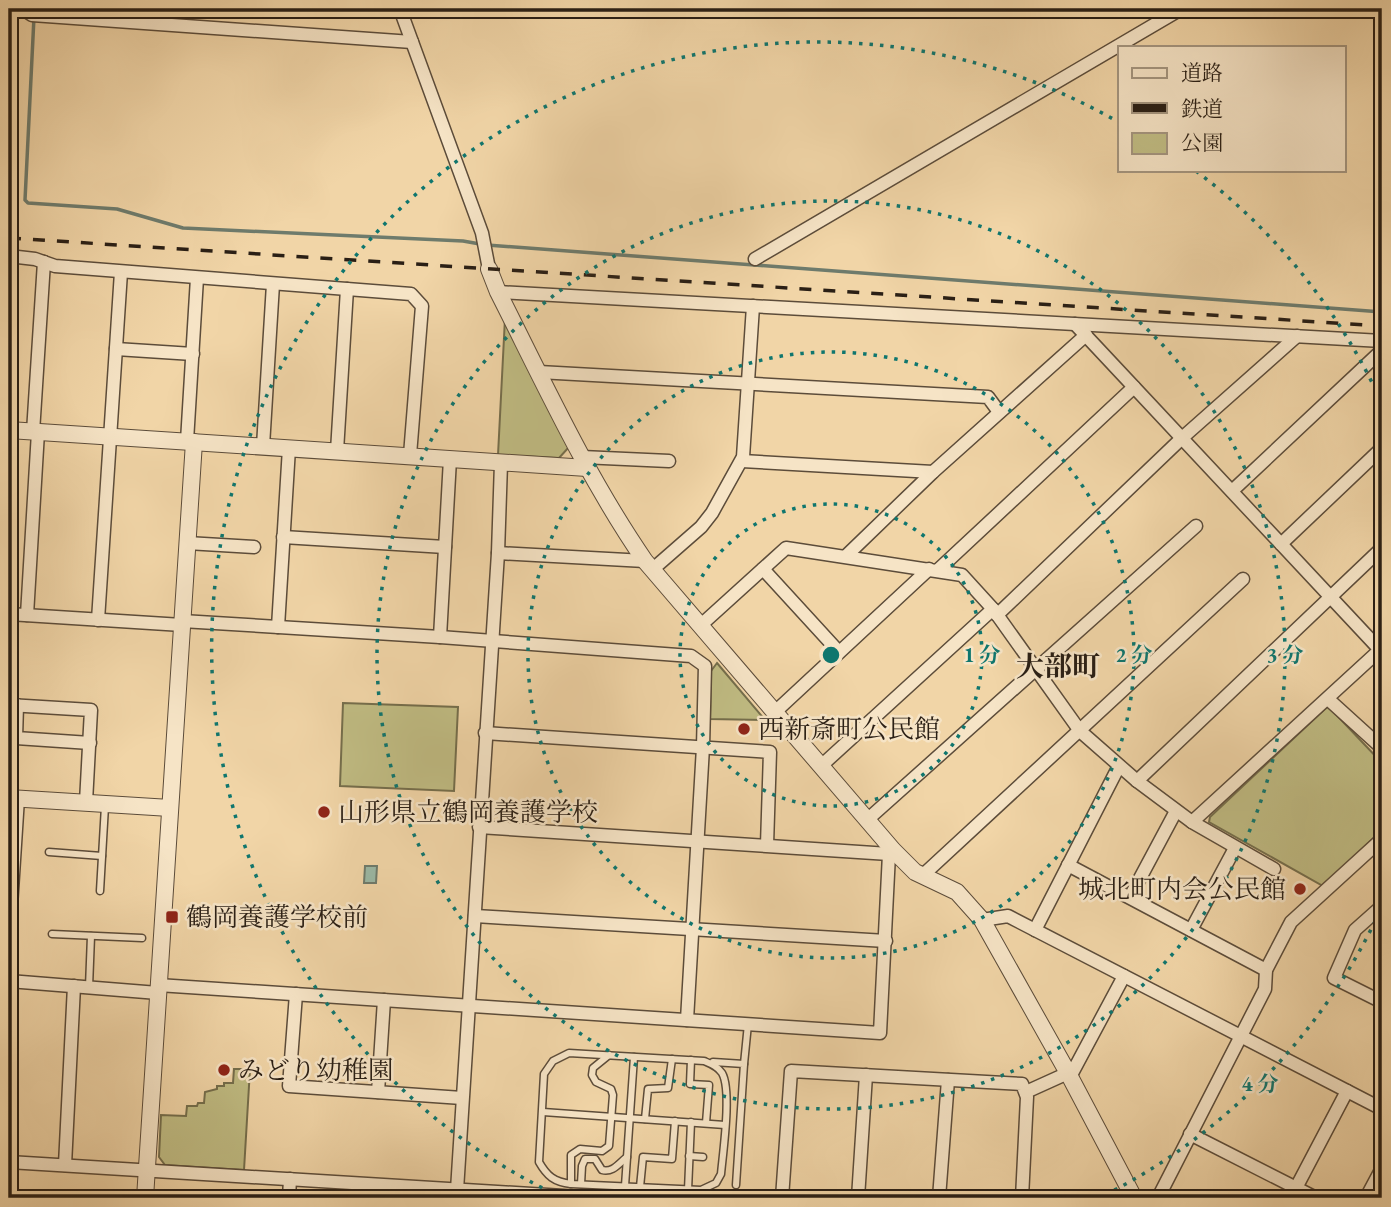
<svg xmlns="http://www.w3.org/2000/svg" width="1391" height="1207" font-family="'EB Garamond','Noto Serif JP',serif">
  <rect width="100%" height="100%" fill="#f1d5a7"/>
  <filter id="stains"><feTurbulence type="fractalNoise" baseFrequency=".00286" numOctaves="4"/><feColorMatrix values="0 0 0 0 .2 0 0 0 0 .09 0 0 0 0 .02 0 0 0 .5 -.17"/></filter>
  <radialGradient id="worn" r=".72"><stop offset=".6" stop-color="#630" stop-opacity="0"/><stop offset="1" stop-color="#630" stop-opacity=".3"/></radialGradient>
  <g fill="#c0bc83" stroke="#756e4c" stroke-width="2">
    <polygon points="505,318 569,447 559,458 498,455"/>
    <polygon points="717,663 765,720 710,719 711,671"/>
    <polygon points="343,703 458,707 454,791 340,786"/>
    <polygon points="1328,706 1382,763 1382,830 1323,886 1209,822 1210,817"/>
    <polygon points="234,1069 250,1069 244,1170 165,1165 159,1157 161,1115 186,1116 187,1106 197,1106 198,1103 204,1103 205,1092 217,1089 217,1086 224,1086 224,1083 233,1083"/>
  </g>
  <polygon fill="#9bb9a6" stroke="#6e7b6c" stroke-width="2" points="365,866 377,866 376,883 364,883"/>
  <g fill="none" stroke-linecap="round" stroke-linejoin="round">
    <g stroke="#6e7b6c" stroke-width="3.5">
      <polyline points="34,17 25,200 28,203 117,209 183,228 463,241 480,244"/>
      <polyline points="487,245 1382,312"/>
    </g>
    <defs>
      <g id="service">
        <polyline points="49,852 102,856"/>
        <polyline points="100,891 105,806"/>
        <polyline points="52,934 142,938"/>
        <polyline points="89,987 91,936"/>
        <path d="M569,1053L704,1061C711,1064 717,1066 722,1073C732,1090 723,1152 721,1174L716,1183L701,1190L571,1184C554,1182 547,1176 539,1162L544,1074L553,1061Z"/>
        <polyline points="691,1060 690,1084 709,1085 706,1123"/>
        <polyline points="713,1062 744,1064 736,1185"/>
        <polyline points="744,1064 748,1024"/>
        <polyline points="543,1112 725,1125"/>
        <polyline points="645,1119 648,1089 668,1088 672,1059"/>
        <polyline points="689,1156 703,1157"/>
        <polyline points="571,1184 571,1155 580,1149 602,1151 609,1146 613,1095 611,1089 596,1082 592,1075 593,1068 609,1055"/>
        <path d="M581,1184L582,1166L585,1159H595L602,1170C613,1173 619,1163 627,1157"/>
        <polyline points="625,1186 634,1057"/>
        <polyline points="640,1187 643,1157 672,1159 675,1121"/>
        <polyline points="688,1190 691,1122"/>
      </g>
      <g id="minor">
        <polyline points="23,9 32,15 412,42"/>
        <polyline points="400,9 482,233 489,269"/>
        <polyline points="9,256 35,259 55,266 411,294 422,306 410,455"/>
        <polyline points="755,259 1181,9"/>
        <polyline points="498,292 1382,341"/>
        <polyline points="1075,324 1382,652"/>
        <polyline points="116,349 193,354"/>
        <polyline points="539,372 988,397 999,412"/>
        <polyline points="33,432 44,262"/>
        <polyline points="187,441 197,278"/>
        <polyline points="263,446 273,284"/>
        <polyline points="337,451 347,289"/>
        <polyline points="582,457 669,461"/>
        <polyline points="742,461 933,472"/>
        <polyline points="1232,491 1379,353"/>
        <polyline points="283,537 445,547"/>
        <polyline points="187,543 254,547"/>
        <polyline points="1281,544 1382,448"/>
        <polyline points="498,553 645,561"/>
        <polyline points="846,556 933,472 1086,335"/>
        <polyline points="653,569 701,527 712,513 743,457 753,306"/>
        <polyline points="763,569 839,652"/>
        <polyline points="938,570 1134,387"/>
        <polyline points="9,614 182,625"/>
        <polyline points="27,615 38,432"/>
        <polyline points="997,615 1182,438 1297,336"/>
        <polyline points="98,620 121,272"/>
        <polyline points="182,621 440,637 691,656 705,666 703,747 687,1020"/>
        <polyline points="701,625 786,548 962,575 993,609 1080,731 1137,781 1192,822 1274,869"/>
        <polyline points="278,627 289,448"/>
        <polyline points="440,637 450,459"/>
        <polyline points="1328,699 1382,748"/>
        <polyline points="9,705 91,710 86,802"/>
        <polyline points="17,705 16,738 90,743"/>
        <polyline points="775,712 929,569"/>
        <polyline points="485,733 770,752 767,845"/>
        <polyline points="821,766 993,609"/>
        <polyline points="1137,781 1382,548"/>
        <polyline points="867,820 1196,526"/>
        <polyline points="1192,822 1382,648"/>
        <polyline points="479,827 889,854 893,850"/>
        <polyline points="1068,865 1266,970"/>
        <polyline points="922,876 1243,579"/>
        <polyline points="1130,897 1176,811"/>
        <polyline points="1382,906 1355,930 1334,978 1382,1002"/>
        <polyline points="475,916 886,941"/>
        <polyline points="982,920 1008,916 1382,1109"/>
        <polyline points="1035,930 1119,766"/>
        <polyline points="1191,930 1235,848"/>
        <polyline points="9,937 18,798"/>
        <polyline points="9,981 158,993"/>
        <polyline points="158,985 880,1033 889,854"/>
        <polyline points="296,994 289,1086 462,1098"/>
        <polyline points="1070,1077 1124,976"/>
        <polyline points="378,1092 384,1000"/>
        <polyline points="1026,1092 1068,1073"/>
        <polyline points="1190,1134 1316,1198"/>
        <polyline points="9,1162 596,1198"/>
        <polyline points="65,1165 74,986"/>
        <polyline points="1296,1188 1347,1091"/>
        <polyline points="457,1190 498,553 501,463"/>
        <polyline points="289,1198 290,1179"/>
        <polyline points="782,1198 791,1071 1022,1084 1027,1097 1022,1198"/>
        <polyline points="858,1198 866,1075"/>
        <polyline points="939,1198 948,1080"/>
        <polyline points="1158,1198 1265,989 1266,970 1291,922 1382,839"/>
        <polyline points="1366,1198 1382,1168"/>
      </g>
      <g id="tertiary">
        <path d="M489,269L498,292C544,383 587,477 645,561L893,850L915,872L957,892L982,920L1068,1073L1134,1198"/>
        <polyline points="9,430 587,468"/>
        <polyline points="9,798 170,808"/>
        <polyline points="145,1198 194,442"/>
      </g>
    </defs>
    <use href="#service" stroke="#5c4c3a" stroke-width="9"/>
    <use href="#minor" stroke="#5c4c3a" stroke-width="15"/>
    <use href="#tertiary" stroke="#5c4c3a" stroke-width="18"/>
    <use href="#service" stroke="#f6e4c6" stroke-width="6"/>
    <use href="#minor" stroke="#f6e4c6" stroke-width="12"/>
    <use href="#tertiary" stroke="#f6e4c6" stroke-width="16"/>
    <polyline stroke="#2a1f15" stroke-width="3.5" stroke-dasharray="12 12" stroke-linecap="butt" points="9,238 1382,326"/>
  </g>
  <g fill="none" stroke="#0f766e" stroke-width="3.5" stroke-dasharray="3.5 7">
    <circle cx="831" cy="655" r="151"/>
    <circle cx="831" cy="655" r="303"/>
    <circle cx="831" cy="655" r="454"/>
    <path d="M1380 911A606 606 0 0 1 1101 1197M561 1197A606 606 0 1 1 1115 120M1196 171A606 606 0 0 1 1380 399"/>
  </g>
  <g fill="#8f2418" stroke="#f6e4c6" stroke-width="2.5">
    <circle cx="744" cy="729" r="7"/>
    <circle cx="324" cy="812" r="7"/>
    <circle cx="1300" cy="889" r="7"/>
    <rect x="165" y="910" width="14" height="14" rx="3.5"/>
    <circle cx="224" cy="1070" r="7"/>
  </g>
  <g text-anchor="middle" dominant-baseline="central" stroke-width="5" stroke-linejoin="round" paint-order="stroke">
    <g font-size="26" fill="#2a1f15" stroke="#f6e4c6" text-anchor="start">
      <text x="758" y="729">西新斎町公民館</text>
      <text x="338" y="812">山形県立鶴岡養護学校</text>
      <text x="1286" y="889" text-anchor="end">城北町内会公民館</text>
      <text x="186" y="917">鶴岡養護学校前</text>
      <text x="238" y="1070">みどり幼稚園</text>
    </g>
    <g font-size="28" font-weight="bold" fill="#2a1f15" stroke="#f6e4c6">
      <text x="1058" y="666">大部町</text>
    </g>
  </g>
  <circle cx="831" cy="655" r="10" fill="#0f766e" stroke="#f6e4c6" stroke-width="3.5"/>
  <g font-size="21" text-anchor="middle" font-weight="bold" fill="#0f766e" stroke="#f6e4c6" stroke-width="5" stroke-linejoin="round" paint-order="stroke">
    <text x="982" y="662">1 分</text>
    <text x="1134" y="662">2 分</text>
    <text x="1285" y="662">3 分</text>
    <text x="1260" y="1091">4 分</text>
  </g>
  <rect width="1391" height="1207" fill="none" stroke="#f1d5a7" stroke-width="35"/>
  <rect x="10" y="10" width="1370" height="1186" fill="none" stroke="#2a1f15" stroke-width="3.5"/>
  <rect x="18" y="18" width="1356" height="1172" fill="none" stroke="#2a1f15" stroke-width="2"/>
  <rect x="1118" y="46" width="228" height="126" fill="#f6e4c6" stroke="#a4957f" stroke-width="2"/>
  <rect x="1132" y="68" width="35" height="10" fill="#f6e4c6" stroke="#a4957f" stroke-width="2"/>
  <text x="1181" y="80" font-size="21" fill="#2a1f15">道路</text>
  <rect x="1132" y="103" width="35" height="10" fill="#2a1f15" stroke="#a4957f" stroke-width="2"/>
  <text x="1181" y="116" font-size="21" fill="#2a1f15">鉄道</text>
  <rect x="1132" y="133" width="35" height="21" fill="#c0bc83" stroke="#a4957f" stroke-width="2"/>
  <text x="1181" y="150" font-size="21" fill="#2a1f15">公園</text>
  <rect width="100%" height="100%" filter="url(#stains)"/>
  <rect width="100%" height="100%" fill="url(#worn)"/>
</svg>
